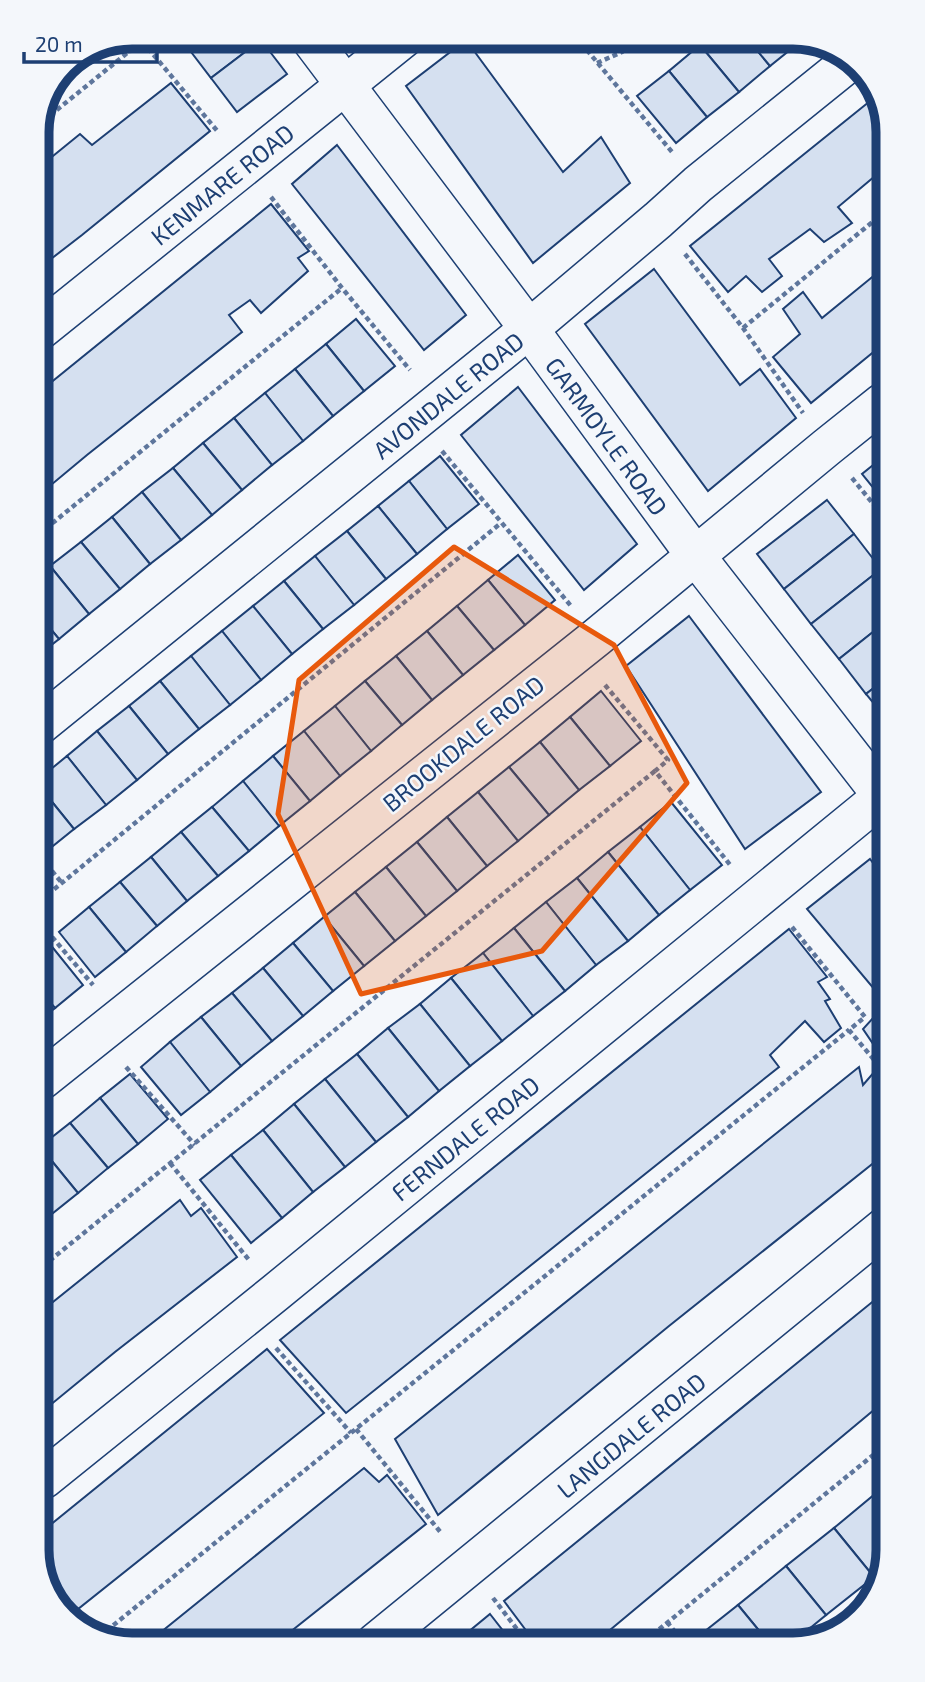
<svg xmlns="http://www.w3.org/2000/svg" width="925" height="1682" font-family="'Exo 2',sans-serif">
  <rect width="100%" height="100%" fill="#f4f7fb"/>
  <g fill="#d5e0f0" stroke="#1d3f73" stroke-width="2">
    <polygon points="179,37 194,37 185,44"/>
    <polygon points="194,37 259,37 261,40 211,78 185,44"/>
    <polygon points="596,37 624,37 608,50"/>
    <polygon points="710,37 746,37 770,66 739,92 700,45"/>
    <polygon points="746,37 798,37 801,41 770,66"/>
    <polygon points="261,40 287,74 237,112 211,78"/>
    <polygon points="466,40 563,172 601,137 630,183 533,263 406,86"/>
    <polygon points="700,45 739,92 707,117 669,71"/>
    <polygon points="669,71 707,117 676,143 637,96"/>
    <polygon points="171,83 210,131 82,235 38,269 37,169 80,134 92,145"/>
    <polygon points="880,93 881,95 881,171 838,207 852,223 824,242 810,229 769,259 782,276 762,292 746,276 728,292 690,246"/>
    <polygon points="337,145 466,315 424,350 292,184"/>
    <polygon points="271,204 309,251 298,258 308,271 261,313 250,300 229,315 242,332 87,455 39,495 38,393"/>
    <polygon points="654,269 740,385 760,369 796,418 708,491 585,324"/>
    <polygon points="882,269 882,345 811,403 773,357 800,334 783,309 803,292 822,318"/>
    <polygon points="356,319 395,366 364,391 326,344"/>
    <polygon points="326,344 364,391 333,416 295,369"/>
    <polygon points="295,369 333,416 303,441 265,393"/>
    <polygon points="518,387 637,544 584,590 461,435"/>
    <polygon points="265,393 303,441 272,465 234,418"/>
    <polygon points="234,418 272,465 242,490 203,443"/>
    <polygon points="203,443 242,490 212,515 173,468"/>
    <polygon points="440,456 479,504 447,529 409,481"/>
    <polygon points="883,457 883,500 862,474"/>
    <polygon points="173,468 212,515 181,540 142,492"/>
    <polygon points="409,481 447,529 417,554 378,506"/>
    <polygon points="142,492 181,540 150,564 112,517"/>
    <polygon points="827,500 854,534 784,589 757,554"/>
    <polygon points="378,506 417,554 386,579 347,531"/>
    <polygon points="112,517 150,564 120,589 81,542"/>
    <polygon points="347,531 386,579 354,605 315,556"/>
    <polygon points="854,534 881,569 811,624 784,589"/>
    <polygon points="81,542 120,589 89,614 50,566"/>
    <polygon points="518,555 555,600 525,625 488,580"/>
    <polygon points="315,556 354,605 323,629 284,581"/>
    <polygon points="50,566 89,614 59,639 39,615 39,575"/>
    <polygon points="881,569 883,571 883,624 839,659 811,624"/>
    <polygon points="488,580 525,625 494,650 457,606"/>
    <polygon points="284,581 323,629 292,654 253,606"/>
    <polygon points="253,606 292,654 261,680 222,631"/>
    <polygon points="457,606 494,650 463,675 427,631"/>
    <polygon points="39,615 59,639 40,654"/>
    <polygon points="689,616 821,792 745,849 626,666"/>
    <polygon points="883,624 884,680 866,694 839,659"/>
    <polygon points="222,631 261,680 230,705 191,656"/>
    <polygon points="427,631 463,675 432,700 396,656"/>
    <polygon points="191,656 230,705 199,729 160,681"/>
    <polygon points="396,656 432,700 402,725 365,681"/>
    <polygon points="884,680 884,716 866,694"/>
    <polygon points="160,681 199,729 168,754 129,706"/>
    <polygon points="365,681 402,725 371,751 335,706"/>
    <polygon points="601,691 641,741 610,766 570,717"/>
    <polygon points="129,706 168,754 137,780 97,731"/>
    <polygon points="335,706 371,751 340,776 304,731"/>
    <polygon points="570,717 610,766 579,790 540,742"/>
    <polygon points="97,731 137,780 106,805 67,756"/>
    <polygon points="304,731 340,776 310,801 273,756"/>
    <polygon points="540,742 579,790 549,815 509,767"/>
    <polygon points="67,756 106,805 74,829 40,787 40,778"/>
    <polygon points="273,756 310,801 279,826 243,781"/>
    <polygon points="509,767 549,815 518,841 478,792"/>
    <polygon points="243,781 279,826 249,851 212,807"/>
    <polygon points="40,787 74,829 43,854 41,851"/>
    <polygon points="478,792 518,841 487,866 447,817"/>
    <polygon points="671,802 722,865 690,890 640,827"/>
    <polygon points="212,807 249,851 218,876 181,832"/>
    <polygon points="447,817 487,866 457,891 417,842"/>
    <polygon points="640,827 690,890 659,915 608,852"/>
    <polygon points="181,832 218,876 187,901 151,857"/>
    <polygon points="417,842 457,891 426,916 386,867"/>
    <polygon points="608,852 659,915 628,941 577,878"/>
    <polygon points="151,857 187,901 157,926 120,882"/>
    <polygon points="870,859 885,879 885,1002 807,909"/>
    <polygon points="386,867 426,916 395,941 355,892"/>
    <polygon points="577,878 628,941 596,965 546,902"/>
    <polygon points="120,882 157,926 126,952 89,907"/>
    <polygon points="355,892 395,941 364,966 324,917"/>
    <polygon points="546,902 596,965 565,991 514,928"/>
    <polygon points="89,907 126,952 95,977 59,932"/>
    <polygon points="324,917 364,966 333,991 293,943"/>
    <polygon points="514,928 565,991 533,1016 483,953"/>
    <polygon points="789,929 827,977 818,982 830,999 825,1001 841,1028 824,1042 805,1021 770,1055 779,1067 346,1413 280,1340"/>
    <polygon points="45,938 83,985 55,1008 41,992 41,942"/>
    <polygon points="293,943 333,991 303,1016 263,968"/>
    <polygon points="483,953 533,1016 502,1041 451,978"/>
    <polygon points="263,968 303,1016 272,1041 232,993"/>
    <polygon points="451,978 502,1041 470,1066 420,1004"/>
    <polygon points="41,992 55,1008 41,1019"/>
    <polygon points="232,993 272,1041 241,1066 201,1017"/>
    <polygon points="420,1004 470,1066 439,1091 388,1028"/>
    <polygon points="885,1005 886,1050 880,1054 863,1029"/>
    <polygon points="201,1017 241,1066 210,1092 170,1042"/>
    <polygon points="388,1028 439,1091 408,1117 357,1054"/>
    <polygon points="170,1042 210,1092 181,1115 141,1067"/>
    <polygon points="357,1054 408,1117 376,1142 325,1079"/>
    <polygon points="859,1067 863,1085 875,1071 886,1086 886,1153 669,1326 438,1515 395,1439"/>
    <polygon points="130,1074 168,1119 138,1144 100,1098"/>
    <polygon points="325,1079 376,1142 345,1167 294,1104"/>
    <polygon points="100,1098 138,1144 108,1168 70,1123"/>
    <polygon points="294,1104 345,1167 313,1192 263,1130"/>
    <polygon points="70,1123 108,1168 78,1193 42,1149 42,1145"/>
    <polygon points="263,1130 313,1192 282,1218 231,1155"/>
    <polygon points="42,1149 78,1193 48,1217 42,1210"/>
    <polygon points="231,1155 282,1218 251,1243 200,1180"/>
    <polygon points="180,1200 191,1216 201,1208 237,1257 115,1352 43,1411 43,1310"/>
    <polygon points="887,1290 887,1399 598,1640 534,1641 504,1601"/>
    <polygon points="267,1349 324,1413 68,1617 44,1587 44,1530"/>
    <polygon points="364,1468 379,1482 387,1475 426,1524 275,1644 145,1645"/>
    <polygon points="881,1489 888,1497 888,1556 884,1568 874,1577 834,1528"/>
    <polygon points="834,1528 874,1577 826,1615 786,1566"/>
    <polygon points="786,1566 826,1615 798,1638 766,1639 738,1605"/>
    <polygon points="738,1605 766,1639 695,1639"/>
    <polygon points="490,1614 511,1641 456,1642"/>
  </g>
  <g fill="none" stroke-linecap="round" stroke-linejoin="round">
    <defs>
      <g id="minor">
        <polyline points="309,37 529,329 695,555 884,798"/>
        <polyline points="38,332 405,37"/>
        <polyline points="40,725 529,329 658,220 698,184 853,59"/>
        <polyline points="42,1080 597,637 827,447 882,403"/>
        <polyline points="44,1479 275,1293 884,795"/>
        <polyline points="375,1643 886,1226"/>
      </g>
    </defs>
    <use href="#minor" stroke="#1d3f73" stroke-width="41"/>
    <g stroke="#5e769c" stroke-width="4.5" stroke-dasharray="5 3.5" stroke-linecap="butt">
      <polyline points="576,37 672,152"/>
      <polyline points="597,63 622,52 640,37"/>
      <polyline points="37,126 142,41 219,133"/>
      <polyline points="271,197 342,288 410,370"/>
      <polyline points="685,254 743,328 803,413"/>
      <polyline points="743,328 881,215"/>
      <polyline points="442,451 571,606"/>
      <polyline points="852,478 883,516"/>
      <polyline points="39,534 342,288"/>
      <polyline points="605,685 668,760 655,771 731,866"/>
      <polyline points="41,858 62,883"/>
      <polyline points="41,900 501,523"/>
      <polyline points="41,924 93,985"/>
      <polyline points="792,927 865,1017 849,1030 886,1074"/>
      <polyline points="126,1067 195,1145"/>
      <polyline points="170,1163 249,1260"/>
      <polyline points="43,1266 655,771"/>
      <polyline points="276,1348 351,1433"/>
      <polyline points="356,1429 442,1534"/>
      <polyline points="493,1598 526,1641"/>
      <polyline points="667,1622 681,1639"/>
      <polyline points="100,1636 849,1030"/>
      <polyline points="646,1640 888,1443"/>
    </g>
    <use href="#minor" stroke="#f4f7fb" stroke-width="38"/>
  </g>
  <path fill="#e8590c" fill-opacity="0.2" stroke="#e8590c" stroke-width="5" stroke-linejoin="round" d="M454,547L614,645L687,783L542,951L361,994L278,814L299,680Z"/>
  <g text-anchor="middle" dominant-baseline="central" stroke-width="5" stroke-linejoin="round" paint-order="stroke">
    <g font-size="24" fill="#1d3f73" stroke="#f4f7fb">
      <text transform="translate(222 184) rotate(-39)">KENMARE ROAD</text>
      <text transform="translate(448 395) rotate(-39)">AVONDALE ROAD</text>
      <text transform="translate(607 436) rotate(54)">GARMOYLE ROAD</text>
      <text transform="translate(463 743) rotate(-39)">BROOKDALE ROAD</text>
      <text transform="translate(465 1138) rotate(-39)">FERNDALE ROAD</text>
      <text transform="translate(631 1435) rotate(-39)">LANGDALE ROAD</text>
    </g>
  </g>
  <path d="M0 0H925V1682H0ZM132 49H793A83 83 0 0 1 876 132V1550A83 83 0 0 1 793 1633H132A83 83 0 0 1 49 1550V132A83 83 0 0 1 132 49Z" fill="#f4f7fb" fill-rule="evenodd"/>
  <path fill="none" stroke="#1d3f73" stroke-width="9" d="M132 49H793A83 83 0 0 1 876 132V1550A83 83 0 0 1 793 1633H132A83 83 0 0 1 49 1550V132A83 83 0 0 1 132 49Z"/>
  <path d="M24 52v10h133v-10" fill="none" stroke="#1d3f73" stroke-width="3.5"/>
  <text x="35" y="52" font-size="21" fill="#1d3f73" stroke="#f4f7fb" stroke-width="5" paint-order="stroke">20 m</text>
</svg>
